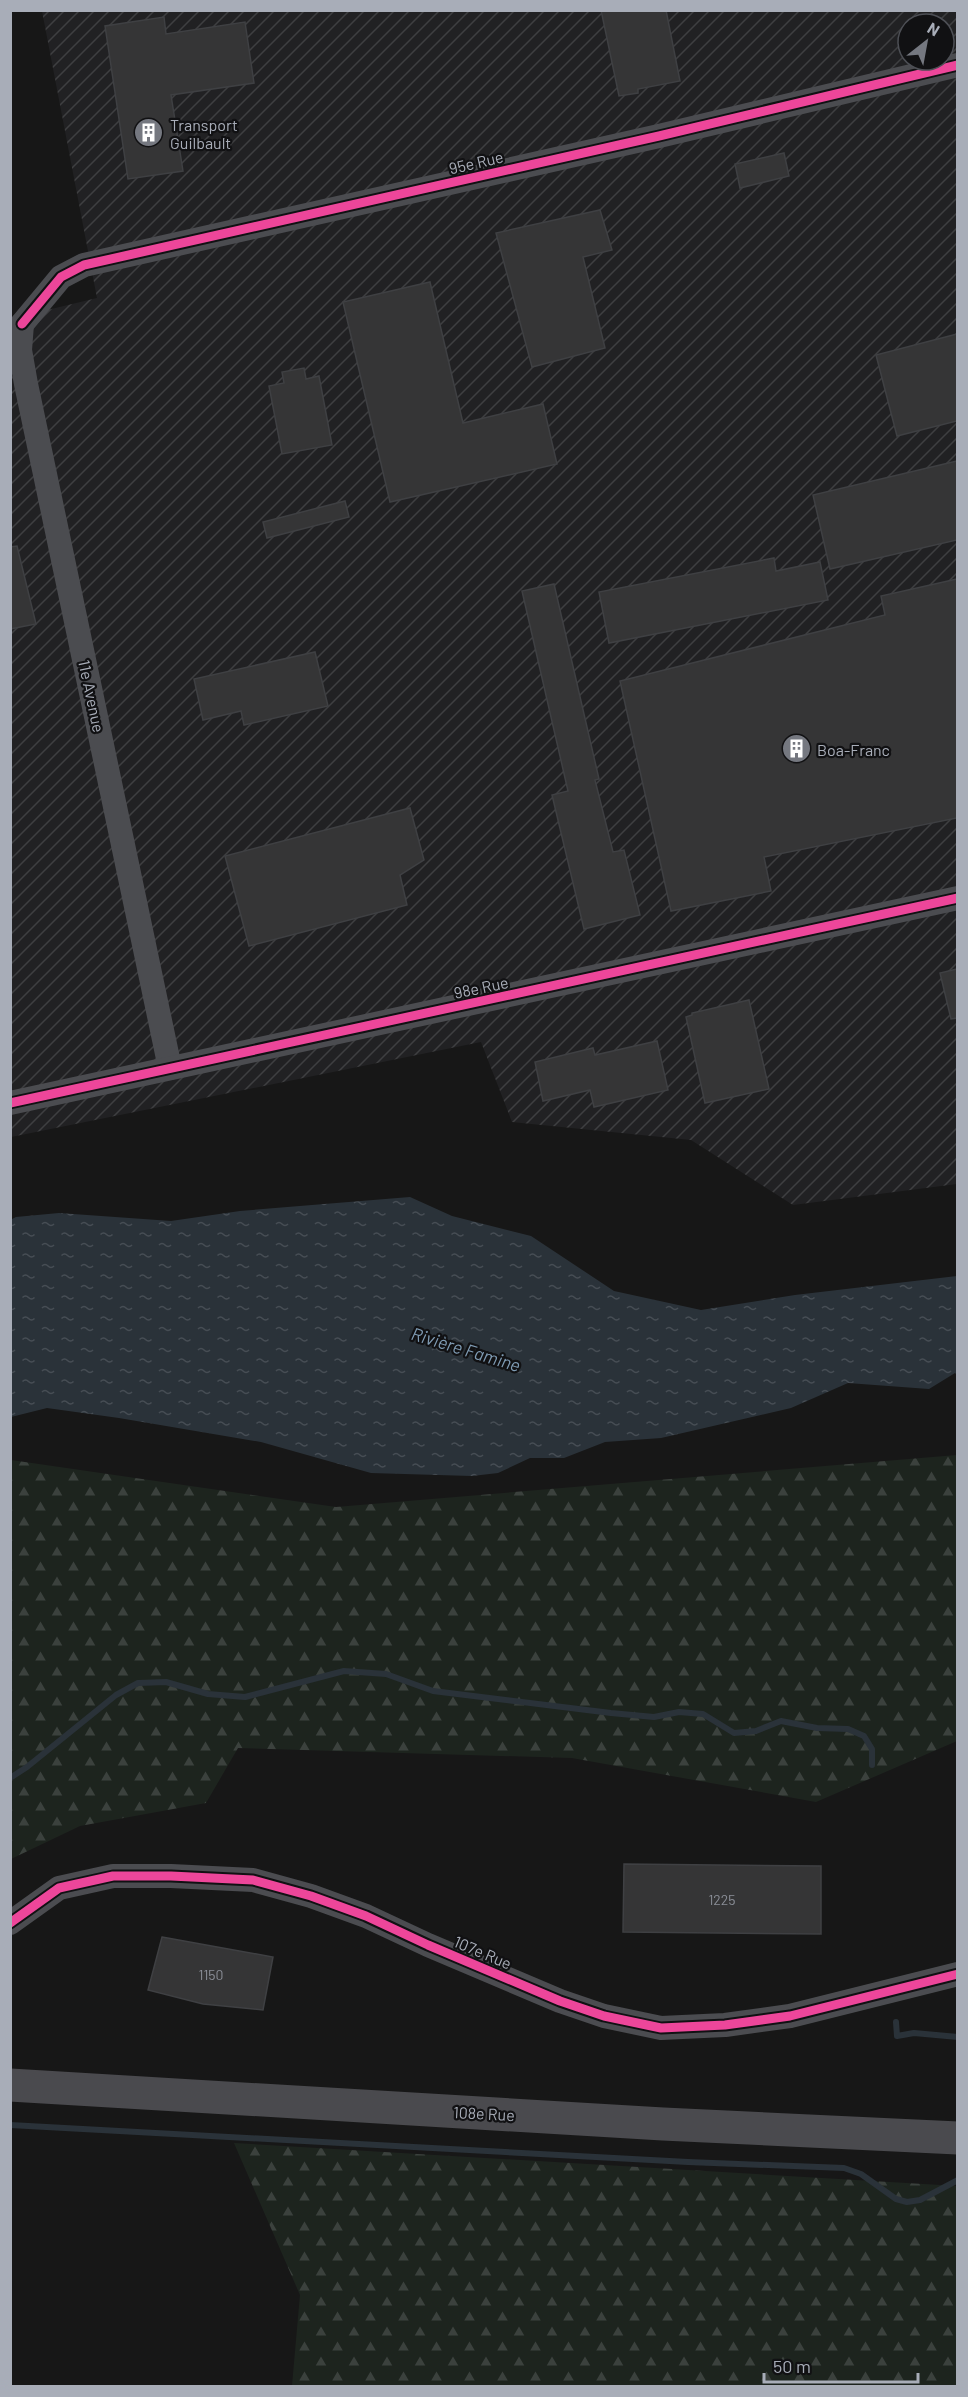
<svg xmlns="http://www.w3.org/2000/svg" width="968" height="2397" font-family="Barlow,sans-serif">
  <defs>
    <pattern id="industrial-furrows" width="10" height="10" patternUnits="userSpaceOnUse" patternTransform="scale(1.5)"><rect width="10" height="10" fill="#212123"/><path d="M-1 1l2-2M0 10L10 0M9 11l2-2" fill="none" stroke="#3e3f41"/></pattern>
    <pattern id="forest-firs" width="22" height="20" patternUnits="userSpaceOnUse" patternTransform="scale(1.5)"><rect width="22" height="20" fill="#1d241e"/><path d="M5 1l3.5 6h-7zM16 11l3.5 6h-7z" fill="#3b413d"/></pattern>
    <pattern id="water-ripples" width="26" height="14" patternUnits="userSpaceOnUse" patternTransform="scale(1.5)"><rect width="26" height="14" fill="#2a3239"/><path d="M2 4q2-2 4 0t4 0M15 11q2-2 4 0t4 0" fill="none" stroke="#464d54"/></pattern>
  </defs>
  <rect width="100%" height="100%" fill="#171717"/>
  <path fill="url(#industrial-furrows)" fill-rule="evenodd" d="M42,11H957V1184L793,1205L691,1140L512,1122L481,1042L11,1137L10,319L97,298ZM908,24H944V60H908Z"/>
  <g fill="url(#forest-firs)">
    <polygon points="957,1455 957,1741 816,1802 572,1758 238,1748 206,1803 80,1826 11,1859 11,1460 336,1507"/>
    <polygon points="234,2143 957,2186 957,2386 292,2386 300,2295"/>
  </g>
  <polygon fill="url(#water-ripples)" points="410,1197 452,1216 531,1236 614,1291 701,1310 795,1295 957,1276 957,1375 955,1373 929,1389 848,1383 791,1408 661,1438 605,1442 564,1458 530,1458 498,1473 472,1476 371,1473 261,1442 119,1418 47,1408 11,1417 10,1220 16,1217 59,1213 171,1221 240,1211"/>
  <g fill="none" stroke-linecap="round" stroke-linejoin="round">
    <g stroke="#2a3239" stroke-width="6">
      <polyline points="10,1778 27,1767 116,1695 138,1683 166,1682 208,1694 245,1697 344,1671 386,1674 433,1691 611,1713 654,1717 679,1712 703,1714 734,1733 756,1731 781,1721 817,1728 848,1729 864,1736 872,1749 872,1765"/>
      <polyline points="896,2022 897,2036 914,2033 958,2037"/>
      <polyline points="10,2125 688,2162 844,2168 861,2174 896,2199 907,2202 920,2200 958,2180"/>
    </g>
  </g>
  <g fill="#353536" stroke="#3f4043" stroke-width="1.5">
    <polygon points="601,10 666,10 680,81 638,89 638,93 619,96"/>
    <polygon points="164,17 166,34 245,22 254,83 171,95 183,171 128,179 105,26"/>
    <polygon points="784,153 789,176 740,188 735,164"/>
    <polygon points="600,210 612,250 583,257 605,348 532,367 496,233"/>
    <polygon points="430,282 463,423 543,404 557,464 390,502 343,302"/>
    <polygon points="957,334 957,421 897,436 876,355"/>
    <polygon points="304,368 306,379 319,376 332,445 282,454 269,386 284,383 282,372"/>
    <polygon points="957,461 957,540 830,569 813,495"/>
    <polygon points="345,501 349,517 267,538 263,522"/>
    <polygon points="17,546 36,624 10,629 10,547"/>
    <polygon points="774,558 776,571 820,562 828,600 609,643 599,592"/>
    <polygon points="957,579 957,818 764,857 771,891 671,911 620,681 885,615 881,596"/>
    <polygon points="554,584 599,779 595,780 613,852 624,850 640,915 584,929 552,795 568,791 522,591"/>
    <polygon points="315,652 328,706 244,725 241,711 203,720 194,679"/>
    <polygon points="410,808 424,860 400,875 407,905 249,946 225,856"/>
    <polygon points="957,969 957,1018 951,1019 940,973"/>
    <polygon points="749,1000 769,1089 705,1103 686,1017 692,1015 692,1013"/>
    <polygon points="657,1041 668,1090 594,1107 590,1090 543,1101 535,1062 593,1048 595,1055"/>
    <polygon points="624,1864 821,1866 821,1934 623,1932"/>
    <polygon points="162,1937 273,1957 263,2010 203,2004 148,1990"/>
  </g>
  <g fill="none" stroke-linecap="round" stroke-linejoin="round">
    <g stroke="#4b4c50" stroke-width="24">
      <polyline points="22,324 61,277 84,265 659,136 958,65"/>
      <polyline points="22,324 20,350 26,384 170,1068"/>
      <polyline points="10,1103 958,898"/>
      <polyline points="10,1923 59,1888 113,1876 171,1876 253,1880 311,1896 366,1916 428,1945 560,2001 604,2016 661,2028 725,2025 790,2016 958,1974"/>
    </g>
    <polyline stroke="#4a4a4e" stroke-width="33" points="10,2085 663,2124 958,2138"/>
    <defs>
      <g id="cycleway">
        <polyline points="22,324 61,277 84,265 659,136 958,65"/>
        <polyline points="10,1103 958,898"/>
        <polyline points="10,1923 59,1888 113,1876 171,1876 253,1880 311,1896 366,1916 428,1945 560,2001 604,2016 661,2028 725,2025 790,2016 958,1974"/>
      </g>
    </defs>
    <use href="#cycleway" stroke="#111113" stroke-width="13"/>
    <use href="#cycleway" stroke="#ed469a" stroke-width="9"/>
  </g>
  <defs>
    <symbol id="building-disc" viewBox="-11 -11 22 22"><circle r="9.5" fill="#757880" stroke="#111113"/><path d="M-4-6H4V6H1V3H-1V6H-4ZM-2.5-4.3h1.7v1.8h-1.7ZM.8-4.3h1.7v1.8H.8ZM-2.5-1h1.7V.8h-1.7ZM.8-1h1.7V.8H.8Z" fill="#fff"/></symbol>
  </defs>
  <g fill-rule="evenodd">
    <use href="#building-disc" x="132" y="116" width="33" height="33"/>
    <use href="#building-disc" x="780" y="732" width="33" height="33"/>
  </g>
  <g text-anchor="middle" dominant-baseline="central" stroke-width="4.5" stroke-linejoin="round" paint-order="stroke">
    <g font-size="14" fill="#8b8f98">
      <text x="722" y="1899">1225</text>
      <text x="211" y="1974">1150</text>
    </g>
    <g font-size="16" fill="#a8adb8" stroke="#111113" text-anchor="start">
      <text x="170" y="124">Transport<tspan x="170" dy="18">Guilbault</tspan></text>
      <text x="817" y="749">Boa-Franc</text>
    </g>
    <g font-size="16" fill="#a8adb8" stroke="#111113">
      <text transform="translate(476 162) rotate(-13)">95e Rue</text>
      <text transform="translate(92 696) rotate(78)">11e Avenue</text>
      <text transform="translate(481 987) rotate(-12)">98e Rue</text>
      <text transform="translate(483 1952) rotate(23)">107e Rue</text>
      <text transform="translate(484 2113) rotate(3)">108e Rue</text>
    </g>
    <g font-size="18" font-style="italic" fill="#7f9bb3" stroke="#111113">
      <text transform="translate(466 1349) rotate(17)">Rivière Famine</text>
    </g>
  </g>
  <rect width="968" height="2397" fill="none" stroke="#a8adb8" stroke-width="24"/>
  <g transform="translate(926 42) rotate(31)"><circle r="28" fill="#111113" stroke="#4d4f55" stroke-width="1.5"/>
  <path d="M0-4.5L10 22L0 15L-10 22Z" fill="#757880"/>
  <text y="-9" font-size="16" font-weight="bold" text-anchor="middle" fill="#a8adb8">N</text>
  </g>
  <path d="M764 2373v9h154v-9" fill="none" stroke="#a8adb8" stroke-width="3"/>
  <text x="773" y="2373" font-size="18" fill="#a8adb8" stroke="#111113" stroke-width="4.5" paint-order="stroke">50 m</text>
</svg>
